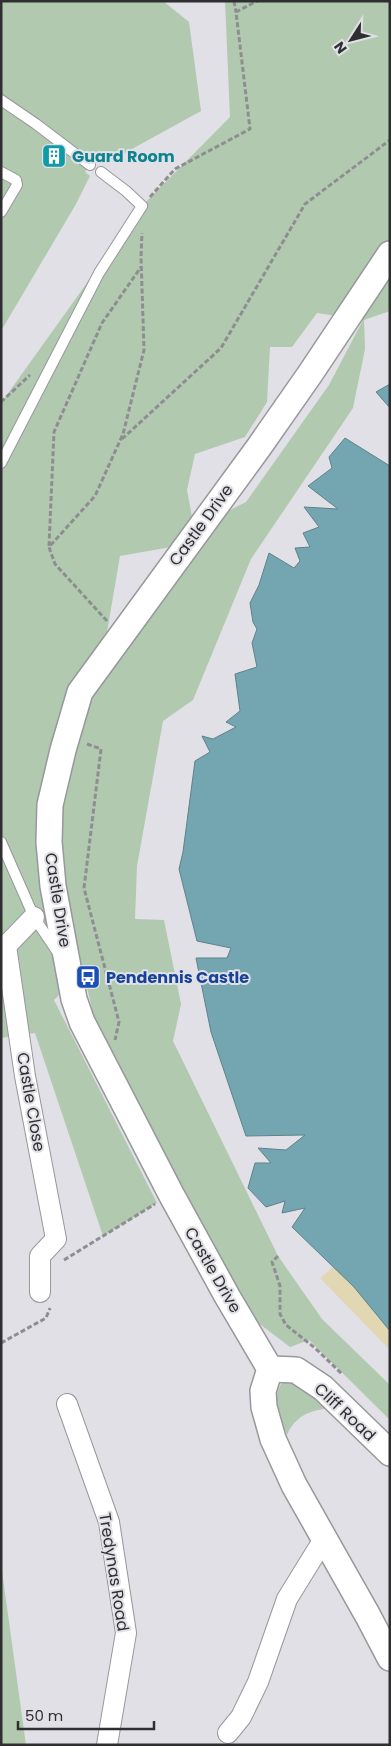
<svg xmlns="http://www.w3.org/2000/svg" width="391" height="1746" font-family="Poppins,sans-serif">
  <rect width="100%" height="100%" fill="#e0e0e6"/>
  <g fill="#b0c9af" fill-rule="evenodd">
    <polygon points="1,1 163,1 189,22 201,111 121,155 101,163 95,158 85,172 90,176 76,204 1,331"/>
    <path d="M225,1H390V311L364,320L365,349L353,408L251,559L193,700L163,721L137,866L135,919L164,920L181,1004L173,1041L278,1256L322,1319L390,1385V1420L309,1340L290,1347L257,1322L235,1289L108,1075L83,971L54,1000L157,1203L103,1236L35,1033L1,1038V398L4,399L142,206L230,117ZM317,313L363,320L329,385L246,502L222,514L82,689L107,632L120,556L171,547L192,517L187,490L195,454L245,437L267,402L270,347H292Z"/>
    <path d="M292,1381L312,1391L329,1408C309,1411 295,1416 287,1435C280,1418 271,1401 281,1384Z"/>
    <polygon points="1,1564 26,1745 1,1745"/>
  </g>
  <polygon fill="#e1d7b2" points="343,1259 390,1308 390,1350 320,1278"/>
  <g fill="#73a6b0" stroke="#5f828a">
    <polygon points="390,384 390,408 376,392"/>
    <polygon points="345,438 390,466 390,1331 354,1287 292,1227 305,1208 282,1213 285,1201 266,1207 248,1188 255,1163 271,1163 258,1148 286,1150 305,1135 246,1136 211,1032 196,958 227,958 231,948 197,941 179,869 183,852 195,761 210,752 202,736 213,739 236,727 226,722 240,711 235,674 257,667 252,643 257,629 253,622 250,603 259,585 269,553 294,568 300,561 295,548 310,547 303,533 319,527 304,507 338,509 308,486 332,468 329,457"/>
  </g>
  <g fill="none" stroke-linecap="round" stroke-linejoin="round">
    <defs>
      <g id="service">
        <polyline points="1,100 36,124 90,165"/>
        <polyline points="1,172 16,180 17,185 1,212"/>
        <polyline points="1,463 99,273 142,206 126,191 101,172"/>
        <polyline points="1,842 34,917 58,953"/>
      </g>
      <g id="minor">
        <polyline points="34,917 6,946 25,1076 56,1239 40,1256 40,1292"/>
        <polyline points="67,1404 109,1522 126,1633 107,1745"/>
        <polyline points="228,1733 241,1717 258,1682 287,1599 324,1539"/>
      </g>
      <g id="tertiary">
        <polyline points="270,1369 227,1296 171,1194 82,1022 74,999 53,886 49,842 50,805 63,750 80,692 259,447 310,374 390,254"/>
        <polyline points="270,1369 263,1391 264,1407 273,1439 294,1485 368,1616 390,1658"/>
        <polyline points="270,1369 296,1370 323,1388 390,1453"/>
      </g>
    </defs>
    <use href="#service" stroke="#97979c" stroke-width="12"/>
    <use href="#minor" stroke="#97979c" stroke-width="22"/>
    <use href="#tertiary" stroke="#97979c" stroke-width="28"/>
    <g stroke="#8e8e92" stroke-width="3" stroke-dasharray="5 2.5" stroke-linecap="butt">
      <polyline points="234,1 236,12"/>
      <polyline points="150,197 175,169 250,129 236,12 257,1"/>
      <polyline points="1,402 30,375"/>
      <polyline points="122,439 221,348 305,204 390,140"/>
      <polyline points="49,546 54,432 102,323 141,267"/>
      <polyline points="107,621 55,564 49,547 95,496 123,434 144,350 141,257 142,233"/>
      <polyline points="87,744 101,749 84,888 119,1022 115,1040"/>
      <polyline points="278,1256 272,1262 280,1286 280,1314 286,1325 315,1348 342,1374"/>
      <polyline points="64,1260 155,1204"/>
      <polyline points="1,1343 46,1318 50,1308"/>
    </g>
    <use href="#service" stroke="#fff" stroke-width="10"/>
    <use href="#minor" stroke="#fff" stroke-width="20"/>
    <use href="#tertiary" stroke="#fff" stroke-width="25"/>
  </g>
  <defs>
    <symbol id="building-square" viewBox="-11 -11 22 22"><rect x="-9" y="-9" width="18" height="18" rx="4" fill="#0f9aa8" stroke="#e0e0e6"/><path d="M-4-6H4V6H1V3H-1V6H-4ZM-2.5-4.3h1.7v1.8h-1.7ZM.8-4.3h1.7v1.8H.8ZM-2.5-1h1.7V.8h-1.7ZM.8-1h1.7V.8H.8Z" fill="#fff"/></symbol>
    <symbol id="bus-square" viewBox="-11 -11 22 22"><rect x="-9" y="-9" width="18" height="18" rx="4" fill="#1a4fb4" stroke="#e0e0e6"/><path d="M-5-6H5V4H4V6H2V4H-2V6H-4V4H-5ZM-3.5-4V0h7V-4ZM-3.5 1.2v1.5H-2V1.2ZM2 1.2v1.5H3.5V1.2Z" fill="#fff"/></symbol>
  </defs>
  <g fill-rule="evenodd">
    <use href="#building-square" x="40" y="142" width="28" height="28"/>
    <use href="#bus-square" x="74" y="963" width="28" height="28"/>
  </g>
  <g text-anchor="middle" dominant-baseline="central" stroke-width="4" stroke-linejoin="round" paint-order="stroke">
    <g font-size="16" font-weight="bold" fill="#0d838f" stroke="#e0e0e6" text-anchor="start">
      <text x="72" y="156">Guard Room</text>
    </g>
    <g font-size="16" fill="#2f2f31" stroke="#e0e0e6">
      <text transform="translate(201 525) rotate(-54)">Castle Drive</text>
      <text transform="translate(58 900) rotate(81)">Castle Drive</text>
      <text transform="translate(31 1102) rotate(80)">Castle Close</text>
      <text transform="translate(213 1270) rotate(60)">Castle Drive</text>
      <text transform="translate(345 1412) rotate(43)">Cliff Road</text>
      <text transform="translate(114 1572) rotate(81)">Tredynas Road</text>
    </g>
    <g font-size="16" font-weight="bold" fill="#164399" stroke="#e0e0e6" text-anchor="start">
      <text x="106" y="977">Pendennis Castle</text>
    </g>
  </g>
  <rect width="391" height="1746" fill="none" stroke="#2f2f31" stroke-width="5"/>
  <g transform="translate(351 40) rotate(234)" stroke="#e0e0e6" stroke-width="4" paint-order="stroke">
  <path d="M0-4L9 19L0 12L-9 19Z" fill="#2f2f31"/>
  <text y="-8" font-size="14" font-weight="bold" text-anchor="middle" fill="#2f2f31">N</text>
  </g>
  <path d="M18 1721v8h136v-8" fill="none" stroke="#2f2f31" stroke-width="2.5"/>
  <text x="25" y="1721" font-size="15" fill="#2f2f31" stroke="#e0e0e6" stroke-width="4" paint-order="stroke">50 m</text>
</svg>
